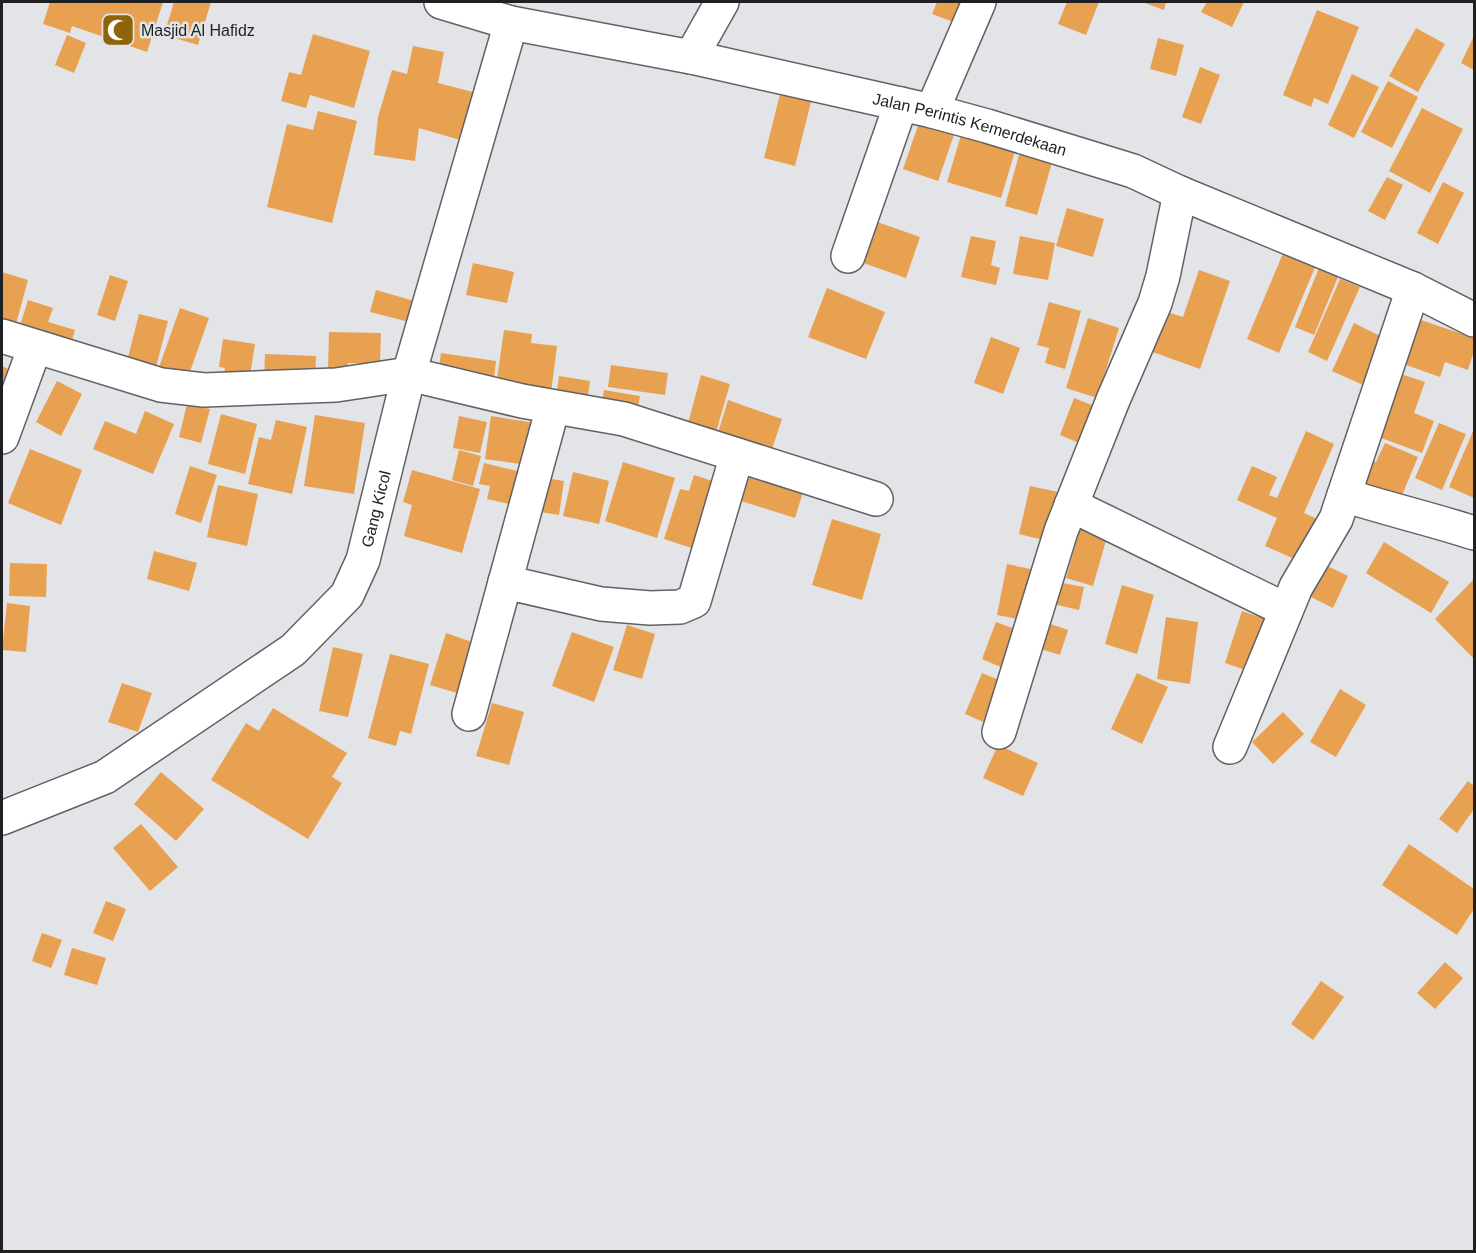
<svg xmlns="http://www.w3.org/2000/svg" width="1476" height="1253" font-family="Helvetica,sans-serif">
  <rect width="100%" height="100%" fill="#e2e4e7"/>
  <g fill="#e8a151">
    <polygon points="50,2 163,2 147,52 72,26 70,33 43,24"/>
    <polygon points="174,2 211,2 198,45 164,35"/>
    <polygon points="937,2 970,2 961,25 932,14"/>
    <polygon points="1067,2 1099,2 1086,35 1058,24"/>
    <polygon points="1142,2 1166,2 1164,10"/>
    <polygon points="1207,2 1244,2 1232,27 1201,12"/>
    <polygon points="1317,10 1359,27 1328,104 1314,98 1311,107 1283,95"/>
    <polygon points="1416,28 1445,44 1418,92 1389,76"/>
    <polygon points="313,34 370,51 354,108 310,95 306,108 281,101 289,72 301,75"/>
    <polygon points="67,35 86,43 74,73 55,65"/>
    <polygon points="1474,36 1474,70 1461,63"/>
    <polygon points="1158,38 1184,45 1176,76 1150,69"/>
    <polygon points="413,46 444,52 438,83 473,92 460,140 419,128 415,161 374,155 378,117 392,70 407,74"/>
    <polygon points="1200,67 1220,75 1201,124 1182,117"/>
    <polygon points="1352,74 1379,87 1354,138 1328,125"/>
    <polygon points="1388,81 1418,97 1392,148 1361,132"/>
    <polygon points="783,82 814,90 795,166 764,158"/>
    <polygon points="1422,108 1463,129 1430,193 1389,171"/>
    <polygon points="318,111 357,121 332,223 267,207 287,124 313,130"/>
    <polygon points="921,117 956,129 938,181 903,169"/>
    <polygon points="964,125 1018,141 1001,198 947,182"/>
    <polygon points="1020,151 1053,159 1037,215 1005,206"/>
    <polygon points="1387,177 1403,185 1385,220 1368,211"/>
    <polygon points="1443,182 1464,193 1438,244 1417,233"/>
    <polygon points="1067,208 1104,219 1093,257 1056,246"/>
    <polygon points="869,219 920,237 906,278 855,260"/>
    <polygon points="971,236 996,241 991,265 1000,268 996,285 961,277"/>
    <polygon points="1020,236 1055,243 1048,280 1013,274"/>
    <polygon points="1284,251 1316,265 1279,353 1247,339"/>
    <polygon points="473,263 514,272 507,303 466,295"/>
    <polygon points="1321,263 1340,272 1314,335 1295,327"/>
    <polygon points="1199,270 1230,281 1200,369 1147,350 1161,310 1183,317"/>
    <polygon points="2,272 28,280 13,335 2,331"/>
    <polygon points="110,275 128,281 115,321 97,315"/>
    <polygon points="1340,279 1360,287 1327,361 1308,352"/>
    <polygon points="827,288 885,312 866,359 808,337"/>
    <polygon points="376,290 418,302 413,323 370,312"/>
    <polygon points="28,300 53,308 48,322 75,330 68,354 16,338"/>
    <polygon points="1049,302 1081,311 1065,369 1045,363 1049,348 1037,345"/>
    <polygon points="180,308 209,318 187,380 158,370"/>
    <polygon points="139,314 168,321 156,367 127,361"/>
    <polygon points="1088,318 1119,328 1097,398 1066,388"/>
    <polygon points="1421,320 1474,338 1474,351 1468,370 1445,362 1440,377 1406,365"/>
    <polygon points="1354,323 1384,338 1363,385 1332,371"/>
    <polygon points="504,330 532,334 531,343 557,346 550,401 495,393"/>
    <polygon points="329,332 381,333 380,364 348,363 348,369 328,369"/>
    <polygon points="991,337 1020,348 1003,394 974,383"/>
    <polygon points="223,339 255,344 248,388 222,384 225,368 219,367"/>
    <polygon points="441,353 496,361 493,388 437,381"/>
    <polygon points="265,354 316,356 315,386 264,384"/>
    <polygon points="611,365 668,373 665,395 608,387"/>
    <polygon points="2,366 18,374 2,407"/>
    <polygon points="1395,372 1425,382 1414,413 1434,421 1422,453 1373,435"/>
    <polygon points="701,375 730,384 714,439 686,431"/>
    <polygon points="559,376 590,381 586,408 555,404"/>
    <polygon points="57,381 82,394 61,436 36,422"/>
    <polygon points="604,390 640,396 636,418 600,412"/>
    <polygon points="1074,398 1104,410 1079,443 1060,435"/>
    <polygon points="728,400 782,419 767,464 714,446"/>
    <polygon points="187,404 210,409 201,443 179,437"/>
    <polygon points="145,411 174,424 153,474 93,449 105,421 136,434"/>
    <polygon points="221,414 257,424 245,474 208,464"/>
    <polygon points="315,415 365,423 354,494 304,486"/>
    <polygon points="459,416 487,422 480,453 453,448"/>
    <polygon points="491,416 541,424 535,466 485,459"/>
    <polygon points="276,420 307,427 292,494 248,484 259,437 271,440"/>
    <polygon points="1439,423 1466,434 1442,490 1415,478"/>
    <polygon points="1474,429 1474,498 1449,487"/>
    <polygon points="1306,431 1334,444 1304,513 1324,522 1306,564 1265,546 1277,518 1237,500 1252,466 1277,477 1269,495 1277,498"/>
    <polygon points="1385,443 1418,457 1397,507 1355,488 1368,458 1376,462"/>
    <polygon points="30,449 82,470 61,525 8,503"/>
    <polygon points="459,450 481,456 473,486 452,480"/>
    <polygon points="623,462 675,478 657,538 605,521"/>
    <polygon points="484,463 530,474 518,506 487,499 490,486 479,484"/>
    <polygon points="190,466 217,475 201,523 175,514"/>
    <polygon points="412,470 480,489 462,553 404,536 412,505 403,502"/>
    <polygon points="573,472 609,481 599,524 563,516"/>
    <polygon points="747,472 806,482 795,518 738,500"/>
    <polygon points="694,475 716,482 704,552 664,539 680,489 689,491"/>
    <polygon points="545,478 564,481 559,515 540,512"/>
    <polygon points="218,485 258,494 247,546 207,537"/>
    <polygon points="1030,486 1063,493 1051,542 1019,534"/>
    <polygon points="832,519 881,534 862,600 812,585"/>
    <polygon points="1080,529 1107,537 1093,586 1066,578"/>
    <polygon points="1384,542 1449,582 1431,613 1366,573"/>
    <polygon points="154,551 197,563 189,591 147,579"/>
    <polygon points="10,563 47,564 46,597 9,596"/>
    <polygon points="1321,563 1348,576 1333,608 1305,594"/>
    <polygon points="1007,564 1040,571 1029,621 997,615"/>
    <polygon points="1474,579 1474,659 1435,619"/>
    <polygon points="1057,582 1084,587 1079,610 1053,604"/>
    <polygon points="1122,585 1154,595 1137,654 1105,644"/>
    <polygon points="7,603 30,606 26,652 2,650"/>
    <polygon points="1242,611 1274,622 1257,674 1225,663"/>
    <polygon points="1166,617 1198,622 1190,684 1157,679"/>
    <polygon points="1039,620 1068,630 1060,655 1031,646"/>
    <polygon points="996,622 1025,633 1010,671 982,659"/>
    <polygon points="627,625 655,634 642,679 613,670"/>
    <polygon points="572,632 614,647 594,702 552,686"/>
    <polygon points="446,633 475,643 460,694 430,685"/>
    <polygon points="333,647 363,654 348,717 319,711"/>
    <polygon points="390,654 429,664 411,734 400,731 396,746 368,738"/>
    <polygon points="982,673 1006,683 988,724 965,714"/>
    <polygon points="1137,673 1168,687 1142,744 1111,729"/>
    <polygon points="122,683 152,693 138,732 108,722"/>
    <polygon points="1340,689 1366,705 1336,757 1310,742"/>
    <polygon points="492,703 524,712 509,765 476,756"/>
    <polygon points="273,708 347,753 332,777 342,783 308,839 211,780 246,723 259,731"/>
    <polygon points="1283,712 1304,734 1273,764 1252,742"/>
    <polygon points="998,745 1038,763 1023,796 983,778"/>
    <polygon points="161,772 204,809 176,841 134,804"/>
    <polygon points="1468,781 1474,786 1474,809 1457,833 1439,819"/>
    <polygon points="141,824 178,867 150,891 113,848"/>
    <polygon points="1409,844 1474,889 1474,909 1457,935 1382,885"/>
    <polygon points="106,901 126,909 113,941 93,933"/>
    <polygon points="42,933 62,940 51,968 32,961"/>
    <polygon points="72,948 106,958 97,985 64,975"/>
    <polygon points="1445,962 1463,978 1435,1009 1417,993"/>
    <polygon points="1321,981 1344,997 1313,1040 1291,1024"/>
  </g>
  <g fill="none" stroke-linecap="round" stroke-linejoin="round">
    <defs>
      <g id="minor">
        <polyline points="691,57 722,2"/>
        <polyline points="932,111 979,2"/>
        <polyline points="848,256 901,104"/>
        <polyline points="2,336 161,385 204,390 336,385 409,374 522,401 624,419 876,499"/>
        <polyline points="2,437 35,347"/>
        <path d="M1344,495C1387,509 1431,519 1474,533"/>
        <polyline points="1071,505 1286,610"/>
        <polyline points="505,582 601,604 650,608 680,607 694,601 737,455"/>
        <polyline points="469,714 553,407"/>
        <polyline points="999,732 1061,531 1113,400 1155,303 1163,276 1180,193"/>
        <polyline points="1230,747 1296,587 1336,519 1413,289"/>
        <path id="s1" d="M2,818L105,777L293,650L347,595L363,560L409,374L511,23"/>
      </g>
      <g id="major">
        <path id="s2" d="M441,2L511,23L691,57L932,111L987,126L1133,171L1180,193L1413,289L1474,320"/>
      </g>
    </defs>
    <use href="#minor" stroke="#606265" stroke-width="36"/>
    <use href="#major" stroke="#606265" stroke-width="36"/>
    <use href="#minor" stroke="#fff" stroke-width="33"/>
    <use href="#major" stroke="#fff" stroke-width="33"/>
  </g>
  <defs>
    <symbol id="mosque-square" viewBox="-11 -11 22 22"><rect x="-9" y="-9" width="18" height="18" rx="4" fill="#8e6309" stroke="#e2e4e7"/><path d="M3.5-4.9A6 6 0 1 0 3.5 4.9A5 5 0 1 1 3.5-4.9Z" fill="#fff"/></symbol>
  </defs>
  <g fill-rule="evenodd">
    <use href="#mosque-square" x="99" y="11" width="38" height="38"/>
  </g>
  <g text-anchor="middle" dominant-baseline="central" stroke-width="5" stroke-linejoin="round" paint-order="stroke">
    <g font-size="16" fill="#1f2021" stroke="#e2e4e7" text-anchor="start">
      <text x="141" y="30">Masjid Al Hafidz</text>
    </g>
    <g font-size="16" fill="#1f2021" stroke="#e2e4e7">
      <text stroke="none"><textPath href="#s2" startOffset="543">Jalan Perintis Kemerdekaan</textPath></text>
      <text stroke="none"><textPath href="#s1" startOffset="506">Gang Kicol</textPath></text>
    </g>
  </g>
  <rect width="1476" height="1253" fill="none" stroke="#1f2021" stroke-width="6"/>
</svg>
